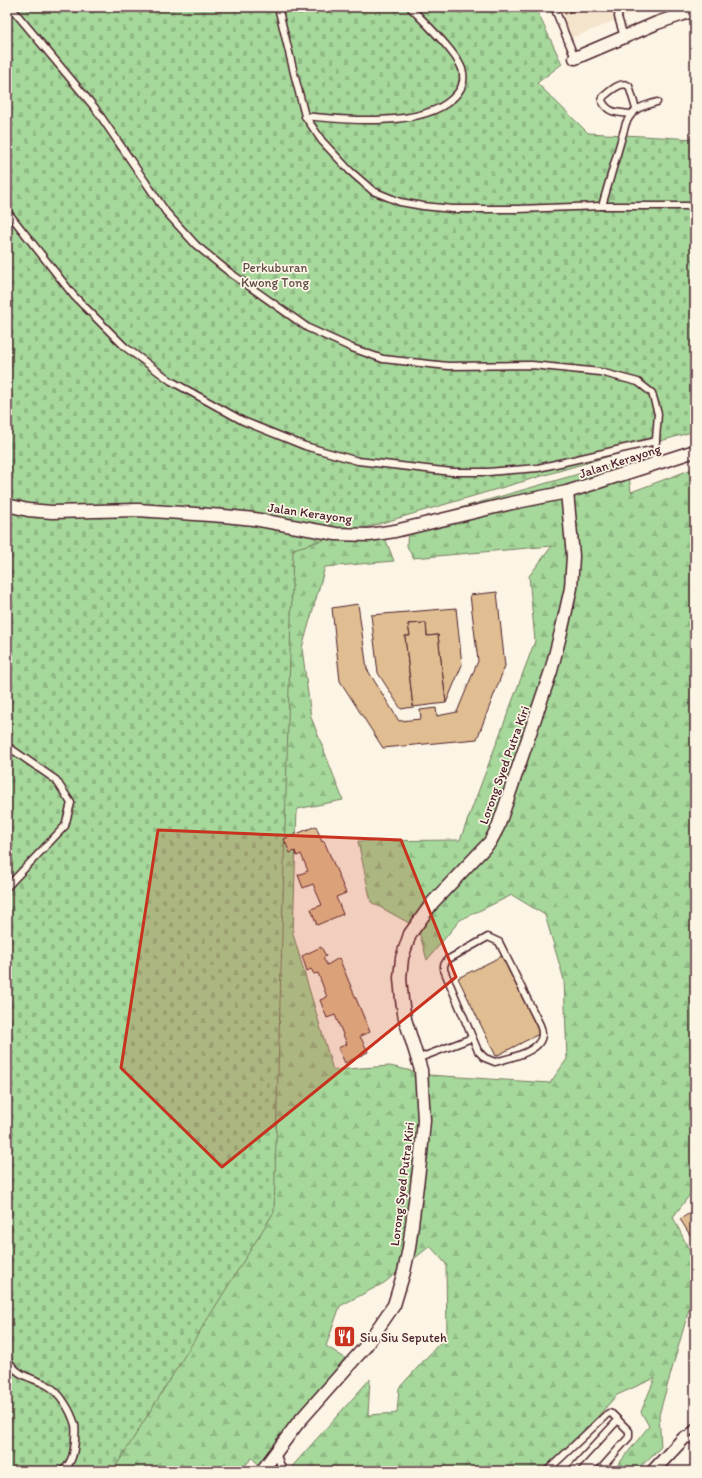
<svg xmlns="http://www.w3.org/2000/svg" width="702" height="1478" font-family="Itim,sans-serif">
  <defs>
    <pattern id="forest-firs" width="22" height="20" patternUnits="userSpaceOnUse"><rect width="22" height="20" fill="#a5d89a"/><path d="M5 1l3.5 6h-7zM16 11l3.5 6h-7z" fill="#90b985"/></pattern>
    <pattern id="cemetery-stones" width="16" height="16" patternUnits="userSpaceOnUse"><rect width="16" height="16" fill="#a5d89a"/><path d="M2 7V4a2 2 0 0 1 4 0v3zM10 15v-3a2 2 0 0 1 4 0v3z" fill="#90b985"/></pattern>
  </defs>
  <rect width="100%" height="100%" fill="#fcf5e5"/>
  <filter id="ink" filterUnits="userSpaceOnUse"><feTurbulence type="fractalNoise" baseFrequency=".025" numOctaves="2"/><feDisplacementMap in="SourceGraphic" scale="8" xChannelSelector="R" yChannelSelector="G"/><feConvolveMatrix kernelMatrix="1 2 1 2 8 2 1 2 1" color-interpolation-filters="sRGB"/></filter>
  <g filter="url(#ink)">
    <polygon fill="#f4e4cc" points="550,7 648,7 565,41"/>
    <polygon fill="url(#forest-firs)" stroke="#787c62" points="627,460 631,492 695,468 695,1188 673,1217 695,1262 695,1296 691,1302 659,1415 661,1447 636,1471 613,1471 649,1426 641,1412 655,1378 617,1395 580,1436 540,1471 288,1471 370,1379 368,1415 397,1413 399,1388 447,1335 446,1264 430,1246 384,1283 340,1306 326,1346 345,1358 260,1466 252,1458 240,1471 87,1471 7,1262 282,571 304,533 381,528 394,561 325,567 302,648 311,717 343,800 297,809 293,934 333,1070 390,1066 429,1075 550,1083 567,1059 564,980 545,915 512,895 460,920 427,960 418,928 371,902 358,841 460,840 535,641 529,576 552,546 413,558 407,546 408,523"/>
    <polygon fill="url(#cemetery-stones)" stroke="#787c62" points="7,7 535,7 562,64 537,83 588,133 695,139 695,431 293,549 274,1212 113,1471 7,1471"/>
    <g fill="#e0be92" stroke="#4a1f2b">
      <polygon points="562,7 582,7 565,14"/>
      <polygon points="497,592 505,666 477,739 383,748 340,681 332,608 358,604 367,669 399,721 421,719 420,710 436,708 437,716 457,712 478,661 470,595"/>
      <polygon points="456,608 462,665 446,703 438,635 427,636 426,623 408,624 410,636 405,636 413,707 401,709 378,673 371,615"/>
      <polygon points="426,623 427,636 438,635 446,703 413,707 405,636 410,636 408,624"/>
      <polygon points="316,826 322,842 324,841 346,893 336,897 343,914 317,925 311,909 322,905 313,884 303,888 298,875 308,871 301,854 297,856 295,851 290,853 284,839"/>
      <polygon points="321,947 326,956 323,958 327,965 339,958 370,1032 360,1036 368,1052 345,1063 338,1048 347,1044 335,1015 327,1018 320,1000 327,997 318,973 314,974 311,969 307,971 302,956"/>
      <polygon points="504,955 541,1033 496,1056 458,978"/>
      <polygon points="695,1210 695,1237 693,1233 690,1235 680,1219"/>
    </g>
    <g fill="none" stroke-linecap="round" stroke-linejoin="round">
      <defs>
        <g id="lane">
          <polyline points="12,7 14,11 95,108 166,212 196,245 229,272 308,328 352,348 383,359 448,366 532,365 600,372 638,382 652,393 658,414 654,464"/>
          <polyline points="278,7 295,77 305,116 322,141 350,171 373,191 400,202 423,206 452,209 517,209 602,206 695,206"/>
          <polyline points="554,7 575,58"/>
          <polyline points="619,7 618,17 624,37"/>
          <polyline points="673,7 676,17"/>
          <path d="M631,114C617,112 609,114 602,101L603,97C609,92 621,80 629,86L636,109"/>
          <path d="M305,116C345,120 421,128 452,99C460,92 465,84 463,73C461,56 423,21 410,7"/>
          <path d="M602,206L626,123C634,107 641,107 657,102"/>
          <polyline points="7,211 74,296 125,347 171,381 243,421 305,446 358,461 452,472 488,472 538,468 656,441"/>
          <polyline points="7,746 56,780 71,803 65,826 7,887"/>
          <path d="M488,937L499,942L540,1025C541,1027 542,1031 542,1034C542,1052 509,1058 495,1062L485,1058L478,1051L444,970V965L447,960Z"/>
          <polyline points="417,1059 472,1038"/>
          <path d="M7,1359C19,1378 29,1376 47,1385C60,1392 71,1411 75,1425C76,1430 75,1436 75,1441C74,1452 72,1464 62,1471"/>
          <polyline points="684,1438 695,1427"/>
          <polyline points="684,1438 695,1441"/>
          <polyline points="276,1453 283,1471"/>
          <polyline points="547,1471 606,1415 609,1413 612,1414 629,1431 629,1437 599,1471"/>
          <polyline points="571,1471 618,1420"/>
        </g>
        <g id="street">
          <polyline points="575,58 657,23 695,10"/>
          <polyline points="7,505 28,510 52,512 138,510 224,516 254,519 336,534 369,535 395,531 512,503 567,492 695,451"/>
          <polyline points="262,1471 297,1424 365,1347 394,1305 404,1272 409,1248 421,1154 424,1120 421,1070 405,1019 402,1000 400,978 402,958 410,934 433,902 490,842 498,827 551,671 562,628 571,588 573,556 567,492"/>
          <polyline points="653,1471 684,1438"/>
        </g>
      </defs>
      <use href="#lane" stroke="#4a1f2b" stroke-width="9"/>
      <use href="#street" stroke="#4a1f2b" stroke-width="15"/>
      <use href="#lane" stroke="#fcf5e5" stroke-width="6"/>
      <use href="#street" stroke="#fcf5e5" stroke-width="12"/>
    </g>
  </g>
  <path fill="#c8321e" fill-opacity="0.2" stroke="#c8321e" stroke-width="3" stroke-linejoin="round" d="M158,830L401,840L456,977L222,1167L121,1068Z"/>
  <defs>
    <symbol id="restaurant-square" viewBox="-11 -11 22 22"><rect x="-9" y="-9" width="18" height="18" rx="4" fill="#c8321e" stroke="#fcf5e5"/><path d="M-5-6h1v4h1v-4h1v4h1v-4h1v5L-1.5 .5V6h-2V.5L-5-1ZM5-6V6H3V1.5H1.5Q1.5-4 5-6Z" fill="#fff"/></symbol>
  </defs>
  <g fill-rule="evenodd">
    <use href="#restaurant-square" x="332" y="1324" width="25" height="25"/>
  </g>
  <g text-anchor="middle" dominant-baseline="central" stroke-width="3.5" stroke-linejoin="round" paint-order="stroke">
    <g font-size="13" fill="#614d47" stroke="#fcf5e5">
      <text x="275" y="267">Perkuburan<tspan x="275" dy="15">Kwong Tong</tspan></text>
    </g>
    <g font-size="13" fill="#4a1f2b" stroke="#fcf5e5">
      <text transform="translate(620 461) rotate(-18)">Jalan Kerayong</text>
      <text transform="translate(310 513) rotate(8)">Jalan Kerayong</text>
      <text transform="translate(504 765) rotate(-70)">Lorong Syed Putra Kiri</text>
      <text transform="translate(402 1184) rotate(-83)">Lorong Syed Putra Kiri</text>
    </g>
    <g font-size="13" fill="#4a1f2b" stroke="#fcf5e5" text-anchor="start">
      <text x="360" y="1337">Siu Siu Seputeh</text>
    </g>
  </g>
  <rect width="702" height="1478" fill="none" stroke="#fcf5e5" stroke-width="24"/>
  <rect x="12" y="12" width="678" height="1454" fill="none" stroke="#4a1f2b" stroke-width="1.5" filter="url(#ink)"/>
</svg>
